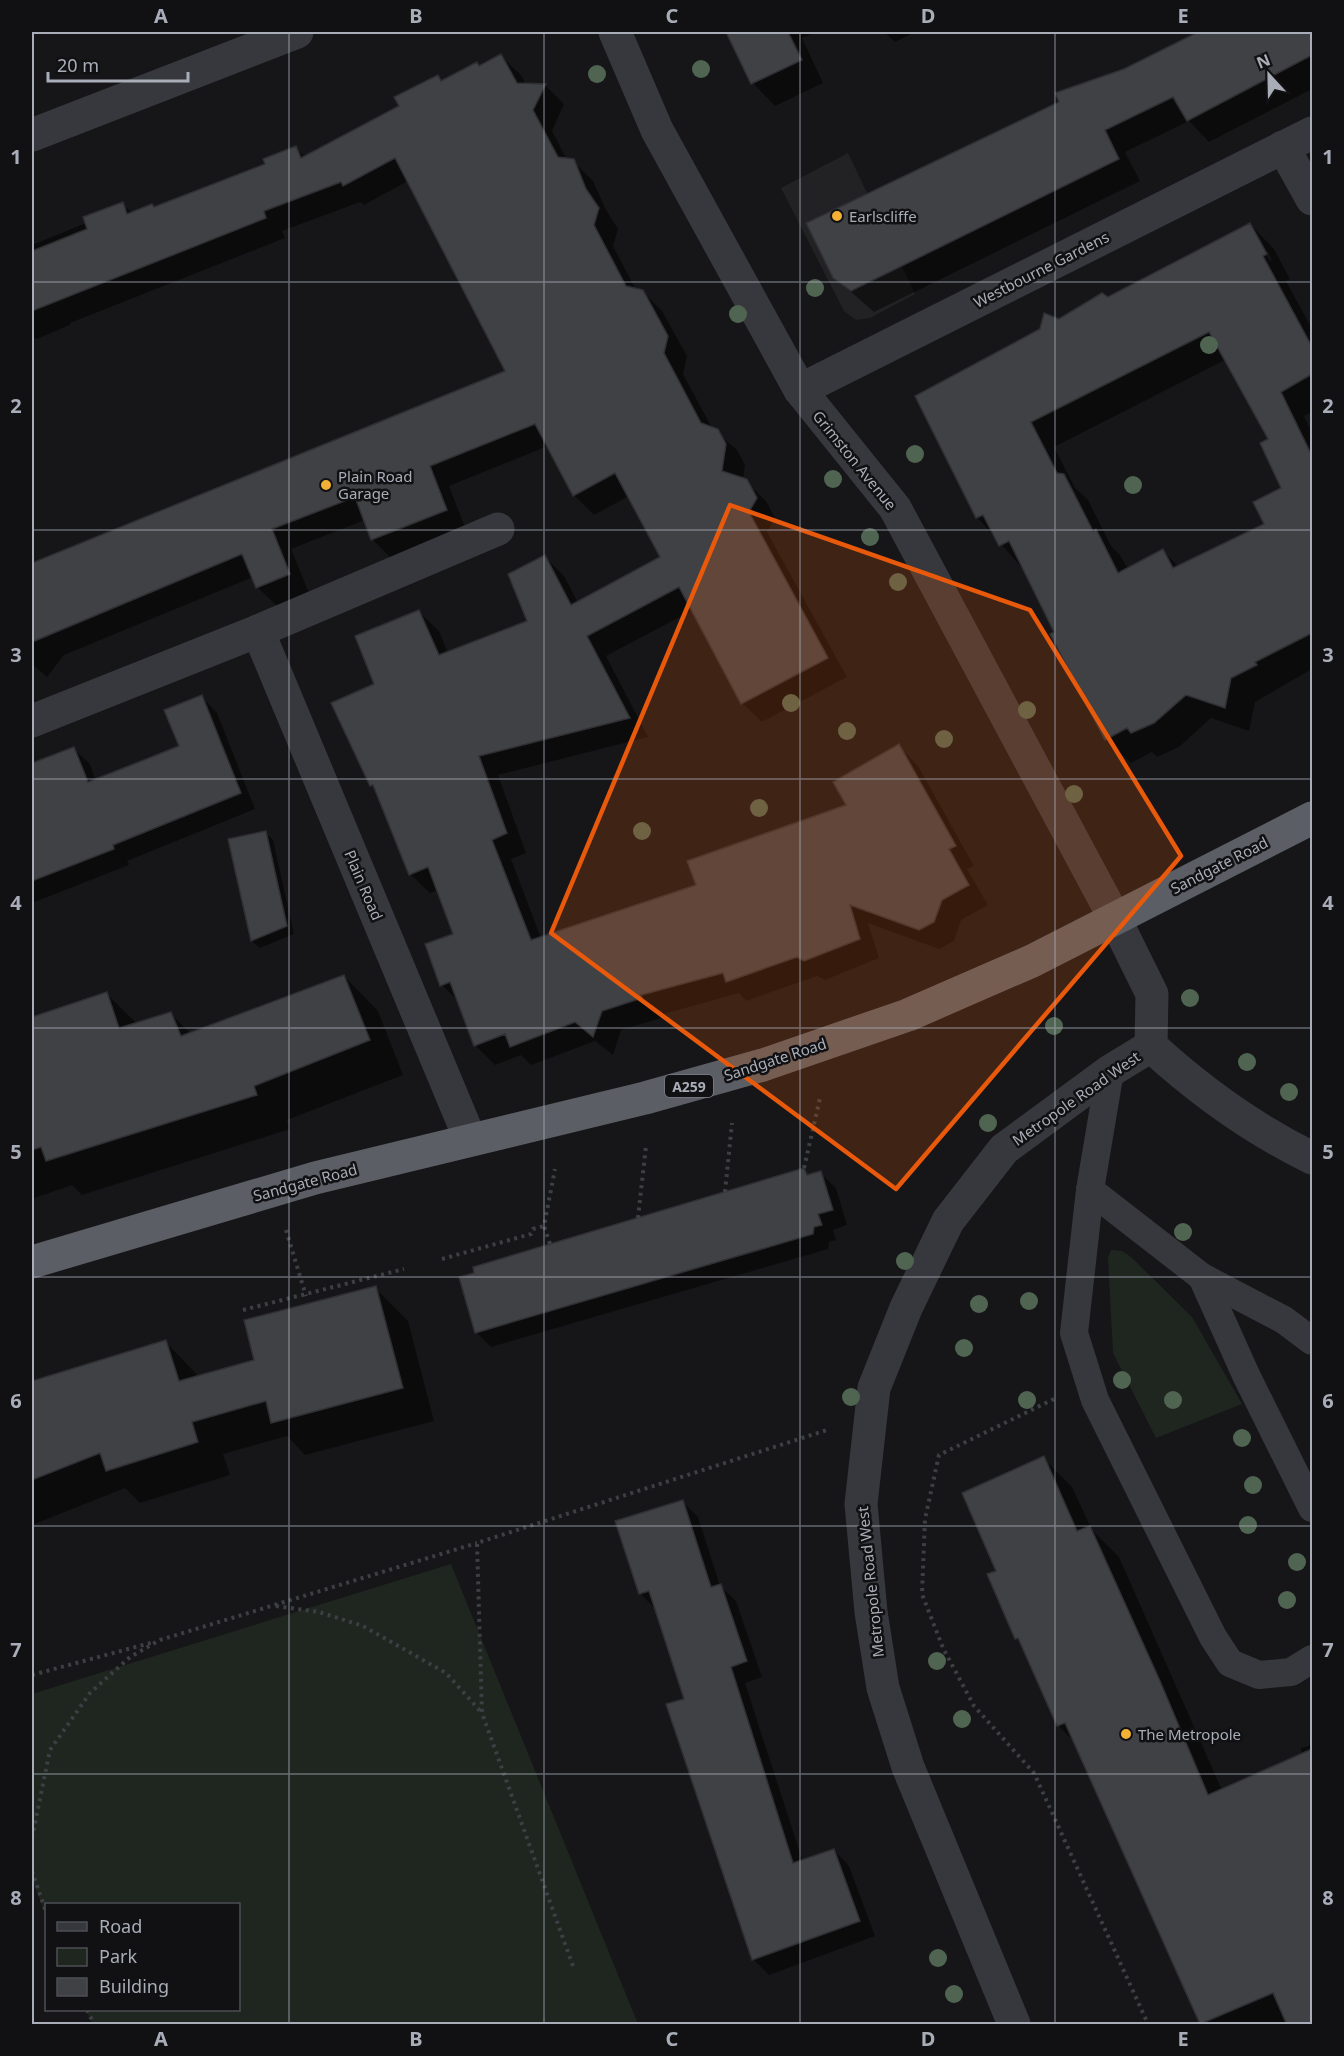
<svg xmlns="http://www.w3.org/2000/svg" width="1344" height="2056" font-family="'Noto Sans',sans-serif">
  <rect width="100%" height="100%" fill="#161618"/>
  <polygon fill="#222225" points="848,153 915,294 870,318 856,320 844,311 781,188"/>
  <g fill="#1e261f">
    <polygon points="1111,1250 1122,1251 1131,1257 1192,1317 1242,1404 1156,1438 1113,1353 1108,1257"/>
    <polygon points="451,1564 638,2024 93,2024 86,2010 238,2010 238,1904 46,1904 46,1915 32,1879 32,1694"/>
  </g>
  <g fill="#0007" fill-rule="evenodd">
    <polygon points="728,32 816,32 802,38 823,83 775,106 753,83"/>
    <polygon points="884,32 915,32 895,42"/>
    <polygon points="1202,32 1312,32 1312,89 1209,142 1189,121 1125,152 1140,181 874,312 834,277 1061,102"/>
    <polygon points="501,56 521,75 526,84 545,85 564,104 552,131 567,160 573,161 593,181 606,210 618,229 613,246 636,290 642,291 662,311 687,356 683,374 712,428 737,450 745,465 743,479 766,501 775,518 767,532 847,677 762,722 742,703 693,610 606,656 648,737 498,775 526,853 511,859 541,938 698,886 848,806 899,746 918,766 974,866 967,869 988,905 961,920 954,941 939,949 868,923 879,958 825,980 817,976 746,1001 739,993 660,1015 661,1018 621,1030 613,1055 595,1041 531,1065 521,1055 495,1065 475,1045 460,1003 442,985 455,935 438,890 430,893 410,874 377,790 371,785 376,685 419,612 439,631 448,653 529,621 545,557 564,576 578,603 662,558 629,496 594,515 574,495 548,446 449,486 466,530 392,559 372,539 365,520 291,549 309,593 277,606 257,587 253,577 64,655 47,677 32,664 32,564 508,371 408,181 364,205 360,202 282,231 285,238 70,323 70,325 37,339 32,337 32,245 86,223 122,204 132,213 155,208 267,165 296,148 305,157 401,106 438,77 443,82 480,68"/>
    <path d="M1250,224L1274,249L1290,279L1286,281L1312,329V412L1304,416L1312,433V669L1255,702L1249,731L1211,718L1179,747L1157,757L1152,752L1131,763L1106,739L1024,570L977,517L1059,321L1108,299ZM1264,251H1267L1272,260L1270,261ZM1225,360L1270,440L1283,489L1266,525L1179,567L1163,551L1128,569L1120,555L1111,546L1088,500L1075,488L1054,447Z"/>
    <polygon points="202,697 217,713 255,809 127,861 129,865 32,903 32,766 74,749 90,764 96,781 181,747"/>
    <polygon points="266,833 273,840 294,934 260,948 252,941"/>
    <polygon points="344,976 378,1011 403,1075 287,1120 290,1129 82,1195 72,1185 32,1199 32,1018 107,994 137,1024 171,1014 191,1034"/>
    <polygon points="804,1170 810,1176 820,1173 836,1188 847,1225 833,1230 836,1240 829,1242 828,1249 491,1347 476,1332"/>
    <polygon points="375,1288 408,1321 434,1421 305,1455 287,1436 223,1454 230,1475 140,1503 125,1488 32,1525 32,1390 166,1342 199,1377 256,1361"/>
    <polygon points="1043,1458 1072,1487 1092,1530 1119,1557 1222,1790 1302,1756 1301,1748 1309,1746 1312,1732 1312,2024 1201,2023 1075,1743 1058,1725 1022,1644 1016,1638 998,1572"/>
    <polygon points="682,1501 698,1517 720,1586 736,1601 762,1677 745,1683 803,1862 834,1850 849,1866 875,1936 769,1975 753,1959 686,1700 656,1610 640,1593"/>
  </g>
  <g fill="#404145" stroke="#303034" stroke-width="1.5" fill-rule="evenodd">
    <polygon points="726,32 788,32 802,60 751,84"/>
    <polygon points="1198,32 1312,32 1312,55 1187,121 1173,97 1105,130 1119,159 851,291 833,278 806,223 1059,102 1055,93 1124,69"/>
    <polygon points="501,54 517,83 546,84 533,110 558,157 574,159 586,189 599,208 594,225 626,286 643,290 668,336 664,353 701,423 718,429 726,444 722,471 747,479 757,498 749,512 828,658 741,704 679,587 587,636 630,718 479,756 507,833 492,840 531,940 696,885 687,861 846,805 833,782 899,744 956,846 949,849 969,885 942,900 934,922 919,930 850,905 860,939 804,961 797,957 726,982 723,973 641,995 642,998 602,1011 593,1037 575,1022 510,1047 505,1034 474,1046 450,982 440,986 425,944 453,934 428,867 409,875 373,785 370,786 331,703 374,684 355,636 419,610 439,655 527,621 508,574 545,555 571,605 660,557 615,473 573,496 535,424 430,466 447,510 371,540 355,497 272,529 290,574 256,588 242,554 32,642 32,563 505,371 395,158 343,186 341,182 264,211 266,218 32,311 32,251 87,229 83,217 123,202 127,214 152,204 154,207 265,164 263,159 296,146 301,158 399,106 394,97 438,75 441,81 477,62 479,66"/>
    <path d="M1250,223L1267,254L1263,256L1312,347V374L1281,392L1312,456V633L1255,662L1257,665L1231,678L1225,708L1186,695L1154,723L1131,733L1127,728L1105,740L1050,634L1054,632L1009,541L999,546L983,515L976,518L915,396L1040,329L1044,313L1059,319L1102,293L1108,297ZM1209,332L1268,439L1260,443L1281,488L1253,502L1264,524L1173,568L1163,549L1118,573L1096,529L1093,531L1064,474L1057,473L1031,422Z"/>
    <polygon points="202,695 241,793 113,845 114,849 32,881 32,763 74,747 88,782 134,764 179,746 164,710"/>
    <polygon points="266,831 287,926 251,941 228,839"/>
    <polygon points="344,975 370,1040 254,1086 257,1095 46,1161 41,1147 32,1150 32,1017 107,992 119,1028 171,1012 181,1036"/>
    <polygon points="804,1168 807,1175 821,1171 833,1210 818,1214 822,1225 814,1227 813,1234 475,1333 459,1277 474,1273 473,1267"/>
    <polygon points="376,1286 403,1388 271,1423 266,1401 192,1422 198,1442 106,1471 100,1453 32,1480 32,1381 166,1340 179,1381 254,1360 244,1320"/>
    <polygon points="1044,1456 1077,1531 1090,1526 1160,1681 1208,1795 1312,1749 1312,2025 1287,2025 1273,1993 1200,2024 1065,1723 1057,1726 1018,1638 1015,1639 987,1574 996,1571 962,1493"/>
    <polygon points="683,1500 711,1587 721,1584 747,1661 731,1667 793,1863 834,1849 860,1921 752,1960 666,1704 684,1699 649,1591 639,1594 615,1521"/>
  </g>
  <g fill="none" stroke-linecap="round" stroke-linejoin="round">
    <g stroke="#3d3f44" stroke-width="4" stroke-dasharray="3 4.5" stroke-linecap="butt">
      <polyline points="804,1168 820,1098"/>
      <polyline points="725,1192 732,1123"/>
      <polyline points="638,1218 646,1146"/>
      <polyline points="286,1230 306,1296"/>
      <polyline points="550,1244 544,1226 555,1169"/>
      <polyline points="442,1259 531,1234 533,1229 544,1226"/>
      <polyline points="243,1310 404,1269"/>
      <polyline points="1054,1399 939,1455 925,1519 922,1594 943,1648 974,1706 1034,1773 1148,2024"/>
      <polyline points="276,1606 319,1612 363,1626 446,1673 482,1713"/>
      <polyline points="32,1675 154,1642"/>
      <polyline points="32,1838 50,1750 90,1693 130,1657 160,1640 477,1543"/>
      <polyline points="32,1871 46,1912"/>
      <polyline points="573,1966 482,1713 477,1543 830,1429"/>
      <polyline points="87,2010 94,2024"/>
    </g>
    <g stroke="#37383d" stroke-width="28">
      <polyline points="1110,1071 1090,1190 1202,1277 1284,1320 1312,1341"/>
      <polyline points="1090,1190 1074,1333 1095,1400 1213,1637 1230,1663 1259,1675 1291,1672 1312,1659"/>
      <polyline points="1202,1277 1246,1375 1312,1508"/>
    </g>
    <g stroke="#37383d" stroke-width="33">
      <path d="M615,32L657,130L800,390L895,508L1115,919L1152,994L1151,1046C1200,1091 1253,1129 1312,1158"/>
      <polyline points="32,135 297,32"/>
      <polyline points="1283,147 1312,199"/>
      <polyline points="800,390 1312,133"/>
      <polyline points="258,631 470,1139"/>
      <polyline points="32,721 258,631 498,529"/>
      <polyline points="1014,2024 908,1767 883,1688 871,1612 861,1504 874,1388 906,1308 948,1221 1004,1149 1110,1071 1151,1046"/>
    </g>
    <polyline stroke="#5b5e65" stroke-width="33" points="32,1262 315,1178 645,1098 763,1065 908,1015 1032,961 1312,818"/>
  </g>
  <g fill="#506452">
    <circle cx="701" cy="69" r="9"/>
    <circle cx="597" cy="74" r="9"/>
    <circle cx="815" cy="288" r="9"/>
    <circle cx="738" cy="314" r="9"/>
    <circle cx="1209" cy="345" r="9"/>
    <circle cx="915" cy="454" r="9"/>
    <circle cx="833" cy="479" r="9"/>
    <circle cx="1133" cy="485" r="9"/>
    <circle cx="870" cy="537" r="9"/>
    <circle cx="898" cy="582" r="9"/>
    <circle cx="791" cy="703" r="9"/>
    <circle cx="1027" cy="710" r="9"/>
    <circle cx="847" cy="731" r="9"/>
    <circle cx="944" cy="739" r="9"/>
    <circle cx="1074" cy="794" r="9"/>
    <circle cx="759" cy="808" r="9"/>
    <circle cx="642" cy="831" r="9"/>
    <circle cx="1190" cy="998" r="9"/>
    <circle cx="1054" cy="1026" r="9"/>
    <circle cx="1247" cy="1062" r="9"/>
    <circle cx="1289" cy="1092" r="9"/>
    <circle cx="988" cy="1123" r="9"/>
    <circle cx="1183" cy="1232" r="9"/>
    <circle cx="905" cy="1261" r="9"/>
    <circle cx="1029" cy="1301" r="9"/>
    <circle cx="979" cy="1304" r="9"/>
    <circle cx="964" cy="1348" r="9"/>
    <circle cx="1122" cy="1380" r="9"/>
    <circle cx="851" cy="1397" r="9"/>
    <circle cx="1027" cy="1400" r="9"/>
    <circle cx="1173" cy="1400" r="9"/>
    <circle cx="1242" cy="1438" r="9"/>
    <circle cx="1253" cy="1485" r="9"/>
    <circle cx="1248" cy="1525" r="9"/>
    <circle cx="1297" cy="1562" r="9"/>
    <circle cx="1287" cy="1600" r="9"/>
    <circle cx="937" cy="1661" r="9"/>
    <circle cx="962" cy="1719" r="9"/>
    <circle cx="938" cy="1958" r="9"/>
    <circle cx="954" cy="1994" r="9"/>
  </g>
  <path fill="#e8590c" fill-opacity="0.2" stroke="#e8590c" stroke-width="4.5" stroke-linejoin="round" d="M730,505L1030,610L1181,856L896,1189L551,933Z"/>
  <path fill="none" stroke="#a8adb8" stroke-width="1.5" stroke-opacity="0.55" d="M289,32V2024M544,32V2024M800,32V2024M1055,32V2024M32,282H1312M32,530H1312M32,779H1312M32,1028H1312M32,1277H1312M32,1526H1312M32,1774H1312"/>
  <g fill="#f2b134" stroke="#111113" stroke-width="2">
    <circle cx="837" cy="216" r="6"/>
    <circle cx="326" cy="485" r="6"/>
    <circle cx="1126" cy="1734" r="6"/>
  </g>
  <g text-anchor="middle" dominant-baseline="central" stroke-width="5" stroke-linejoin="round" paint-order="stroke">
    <rect fill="#111113" stroke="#7b7e86" stroke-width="1.5" x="665" y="1075" width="48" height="22" rx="4.5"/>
    <g font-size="14" font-weight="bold" fill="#a8adb8">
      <text x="689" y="1086">A259</text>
    </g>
    <g font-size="15" fill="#a8adb8" stroke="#111113" text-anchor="start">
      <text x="849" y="216">Earlscliffe</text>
      <text x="338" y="476">Plain Road<tspan x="338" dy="17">Garage</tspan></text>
      <text x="1138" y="1734">The Metropole</text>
    </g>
    <g font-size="15" fill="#a8adb8" stroke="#111113">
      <text transform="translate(1041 269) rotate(-27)">Westbourne Gardens</text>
      <text transform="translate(855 460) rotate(51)">Grimston Avenue</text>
      <text transform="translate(1219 865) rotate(-27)">Sandgate Road</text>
      <text transform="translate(364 885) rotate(67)">Plain Road</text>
      <text transform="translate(775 1059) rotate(-18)">Sandgate Road</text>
      <text transform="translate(1076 1098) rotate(-35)">Metropole Road West</text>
      <text transform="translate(305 1182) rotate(-15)">Sandgate Road</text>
      <text transform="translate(870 1582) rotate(-96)">Metropole Road West</text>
    </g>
  </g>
  <rect width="1344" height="2056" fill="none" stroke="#111113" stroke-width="66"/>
  <rect x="45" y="1903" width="195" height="108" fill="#111113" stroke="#4d4f55" stroke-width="1.5"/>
  <rect x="57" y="1922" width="30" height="9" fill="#37383d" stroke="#4d4f55" stroke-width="1.5"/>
  <text x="99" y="1933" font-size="18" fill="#a8adb8">Road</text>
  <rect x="57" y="1948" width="30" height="18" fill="#1e261f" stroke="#4d4f55" stroke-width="1.5"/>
  <text x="99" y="1963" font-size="18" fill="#a8adb8">Park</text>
  <rect x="57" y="1978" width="30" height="18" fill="#404145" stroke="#4d4f55" stroke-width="1.5"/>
  <text x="99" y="1993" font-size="18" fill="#a8adb8">Building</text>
  <g transform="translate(1269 75) rotate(338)" stroke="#111113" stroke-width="4.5" paint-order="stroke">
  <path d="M0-4.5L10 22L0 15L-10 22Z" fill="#a8adb8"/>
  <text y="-9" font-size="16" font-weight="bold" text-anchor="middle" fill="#a8adb8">N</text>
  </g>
  <path d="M48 72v9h140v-9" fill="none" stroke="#a8adb8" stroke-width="3"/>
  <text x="57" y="72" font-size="18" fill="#a8adb8" stroke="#111113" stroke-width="4.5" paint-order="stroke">20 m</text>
  <rect x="33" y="33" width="1278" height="1990" fill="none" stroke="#a8adb8" stroke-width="2"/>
  <g font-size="20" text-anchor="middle" font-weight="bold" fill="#a8adb8">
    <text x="161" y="23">A</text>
    <text x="416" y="23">B</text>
    <text x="672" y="23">C</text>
    <text x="928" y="23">D</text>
    <text x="1183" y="23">E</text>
    <text x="16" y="164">1</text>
    <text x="1328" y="164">1</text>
    <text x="16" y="413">2</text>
    <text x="1328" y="413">2</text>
    <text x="16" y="662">3</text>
    <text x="1328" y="662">3</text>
    <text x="16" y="910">4</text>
    <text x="1328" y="910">4</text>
    <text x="16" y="1159">5</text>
    <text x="1328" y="1159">5</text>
    <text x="16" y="1408">6</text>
    <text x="1328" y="1408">6</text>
    <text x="16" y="1657">7</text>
    <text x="1328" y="1657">7</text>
    <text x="16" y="1905">8</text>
    <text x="1328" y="1905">8</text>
    <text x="161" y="2046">A</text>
    <text x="416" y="2046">B</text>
    <text x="672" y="2046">C</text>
    <text x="928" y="2046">D</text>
    <text x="1183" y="2046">E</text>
  </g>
</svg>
